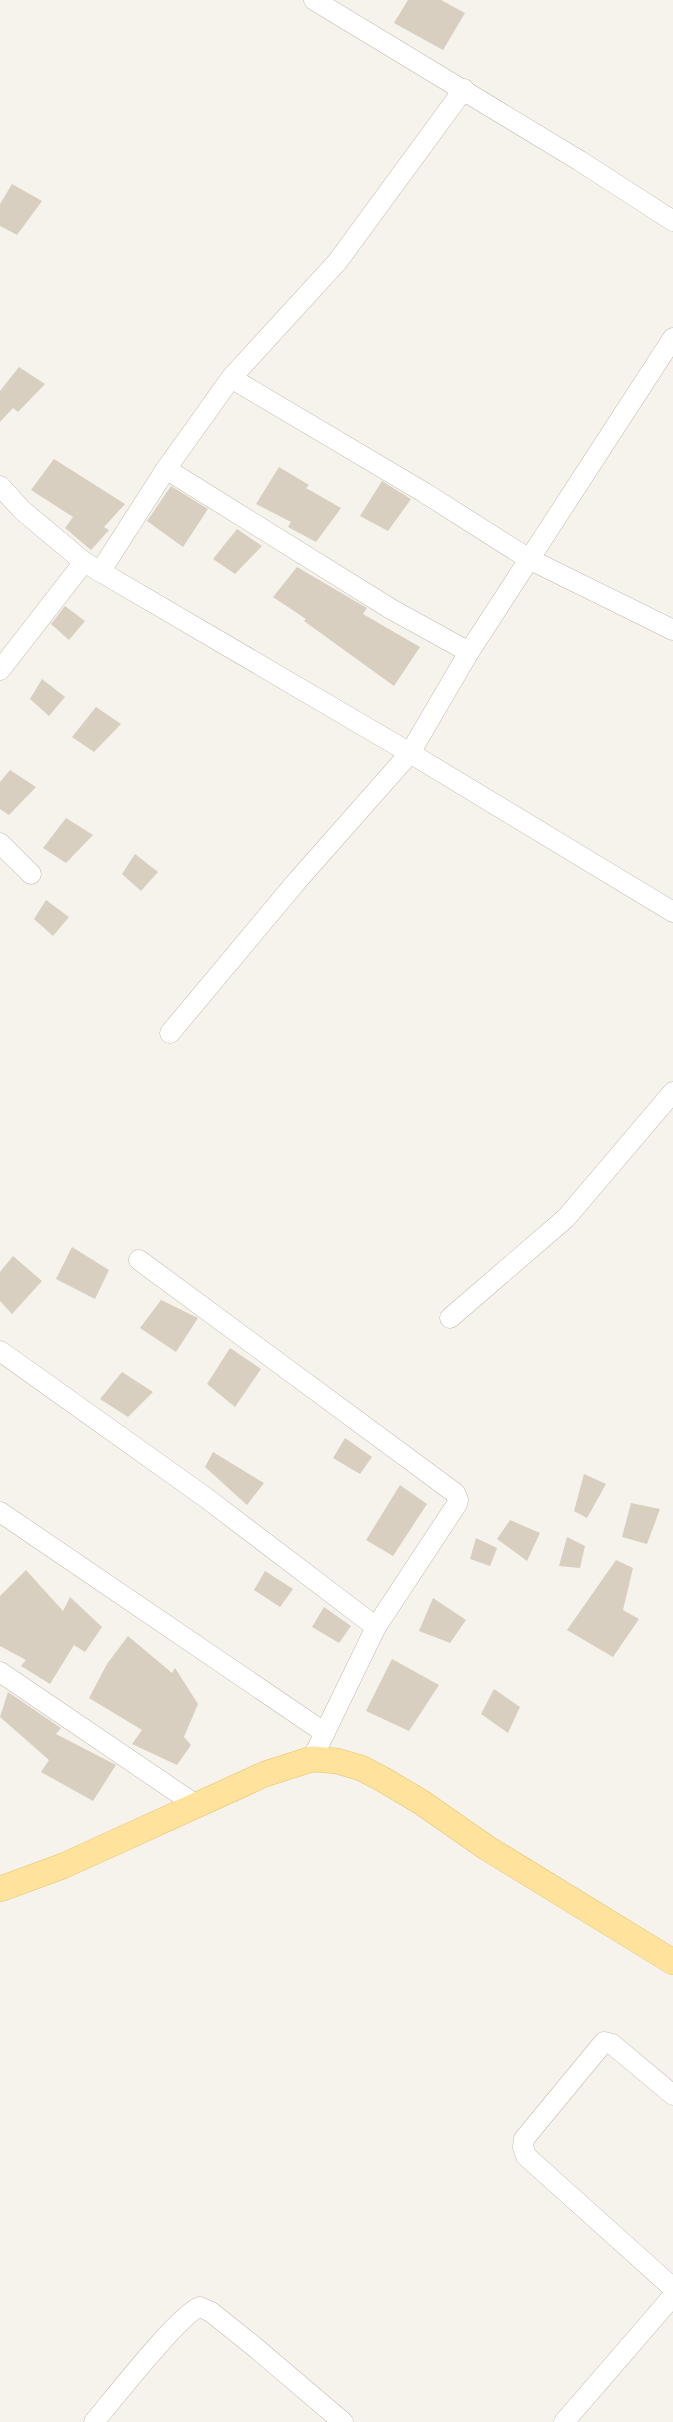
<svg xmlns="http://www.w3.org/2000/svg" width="673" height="2422" font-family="Inter,sans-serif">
  <rect width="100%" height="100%" fill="#f6f3ec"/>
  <g fill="#d8cfc1">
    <polygon points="408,0 441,0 465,13 443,50 394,23"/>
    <polygon points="12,184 42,201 17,235 0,226 0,204"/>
    <polygon points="19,367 45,384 18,412 13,408 0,422 0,391"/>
    <polygon points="54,459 125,504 104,527 109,530 91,550 65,528 73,517 31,490"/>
    <polygon points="279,467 309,485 306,488 341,508 316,542 288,527 291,522 256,504"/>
    <polygon points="382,481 411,499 388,531 360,516"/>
    <polygon points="171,486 208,509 183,547 147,521"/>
    <polygon points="237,529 262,546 235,574 213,559"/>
    <polygon points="297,567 367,608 363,614 420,647 394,686 304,621 306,619 273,597"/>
    <polygon points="65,606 85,621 69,640 51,624"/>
    <polygon points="42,679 65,697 49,716 30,699"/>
    <polygon points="96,707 121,724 94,752 72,737"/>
    <polygon points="10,770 36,787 9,815 0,809 0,782"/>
    <polygon points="66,818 93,835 66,863 43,848"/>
    <polygon points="135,854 158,872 141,891 122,874"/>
    <polygon points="46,900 69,917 53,936 34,919"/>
    <polygon points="72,1247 109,1270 95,1299 56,1279"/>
    <polygon points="13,1256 42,1281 12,1314 0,1301 0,1272"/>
    <polygon points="161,1300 198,1318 176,1352 140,1328"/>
    <polygon points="230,1348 261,1369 235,1407 207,1384"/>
    <polygon points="122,1372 153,1392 128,1417 100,1399"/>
    <polygon points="345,1438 372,1457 360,1474 333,1458"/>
    <polygon points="213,1452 264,1483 247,1505 205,1467"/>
    <polygon points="584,1474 606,1484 587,1518 574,1511"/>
    <polygon points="400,1485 427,1504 393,1556 366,1540"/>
    <polygon points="631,1503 660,1509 647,1544 622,1537"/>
    <polygon points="510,1520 540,1533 527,1561 497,1539"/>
    <polygon points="567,1537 585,1546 580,1568 559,1566"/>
    <polygon points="476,1538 497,1548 490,1566 470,1559"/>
    <polygon points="616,1560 633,1568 623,1610 639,1619 613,1657 567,1630"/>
    <polygon points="26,1570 63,1611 70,1597 102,1627 85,1652 74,1645 50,1684 21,1666 26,1660 0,1646 0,1596"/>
    <polygon points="265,1571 293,1589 280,1607 254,1590"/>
    <polygon points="433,1598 466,1620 450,1643 419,1631"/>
    <polygon points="324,1607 351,1626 339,1643 312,1627"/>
    <polygon points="128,1636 172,1673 175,1668 198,1704 184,1737 191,1745 177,1765 132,1744 142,1730 89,1698 107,1664"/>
    <polygon points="392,1659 439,1685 409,1731 366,1711"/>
    <polygon points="494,1689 520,1707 508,1733 481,1714"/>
    <polygon points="8,1692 61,1728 56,1734 116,1765 93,1801 41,1772 49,1760 0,1717"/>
  </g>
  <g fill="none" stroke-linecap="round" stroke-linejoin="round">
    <defs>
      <g id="minor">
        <polyline points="314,0 580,161 673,221"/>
        <polyline points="231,378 338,261 464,89"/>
        <polyline points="166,469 391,609 469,652"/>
        <polyline points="0,486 22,510 84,562 410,753 673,912"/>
        <polyline points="100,572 166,469 231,378 425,493 529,559 673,630"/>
        <polyline points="0,670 84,562"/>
        <polyline points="0,843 31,874"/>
        <polyline points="170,1033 297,881 410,753 469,652 673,338"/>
        <polyline points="139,1260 455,1493 458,1500 457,1504 376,1627"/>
        <polyline points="450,1318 566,1218 673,1092"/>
        <polyline points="0,1351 205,1497 376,1627 312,1759"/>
        <polyline points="0,1512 325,1733"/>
        <polyline points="0,1672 196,1805"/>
        <polyline points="673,2095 612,2044 604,2042 524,2139 523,2147 526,2156 673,2288"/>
        <path d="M94,2422C111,2402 181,2312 200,2307L211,2312L256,2348L343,2422"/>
        <polyline points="564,2422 673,2296"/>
      </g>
      <polyline id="major" points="0,1889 63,1866 265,1774 312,1759 337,1761 361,1768 384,1780 421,1802 487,1848 673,1962"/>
    </defs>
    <use href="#minor" stroke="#c2bbae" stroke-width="21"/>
    <use href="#major" stroke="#e6c16a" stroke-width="26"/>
    <use href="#minor" stroke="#fff" stroke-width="20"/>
    <use href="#major" stroke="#ffe39c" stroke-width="25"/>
  </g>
</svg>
